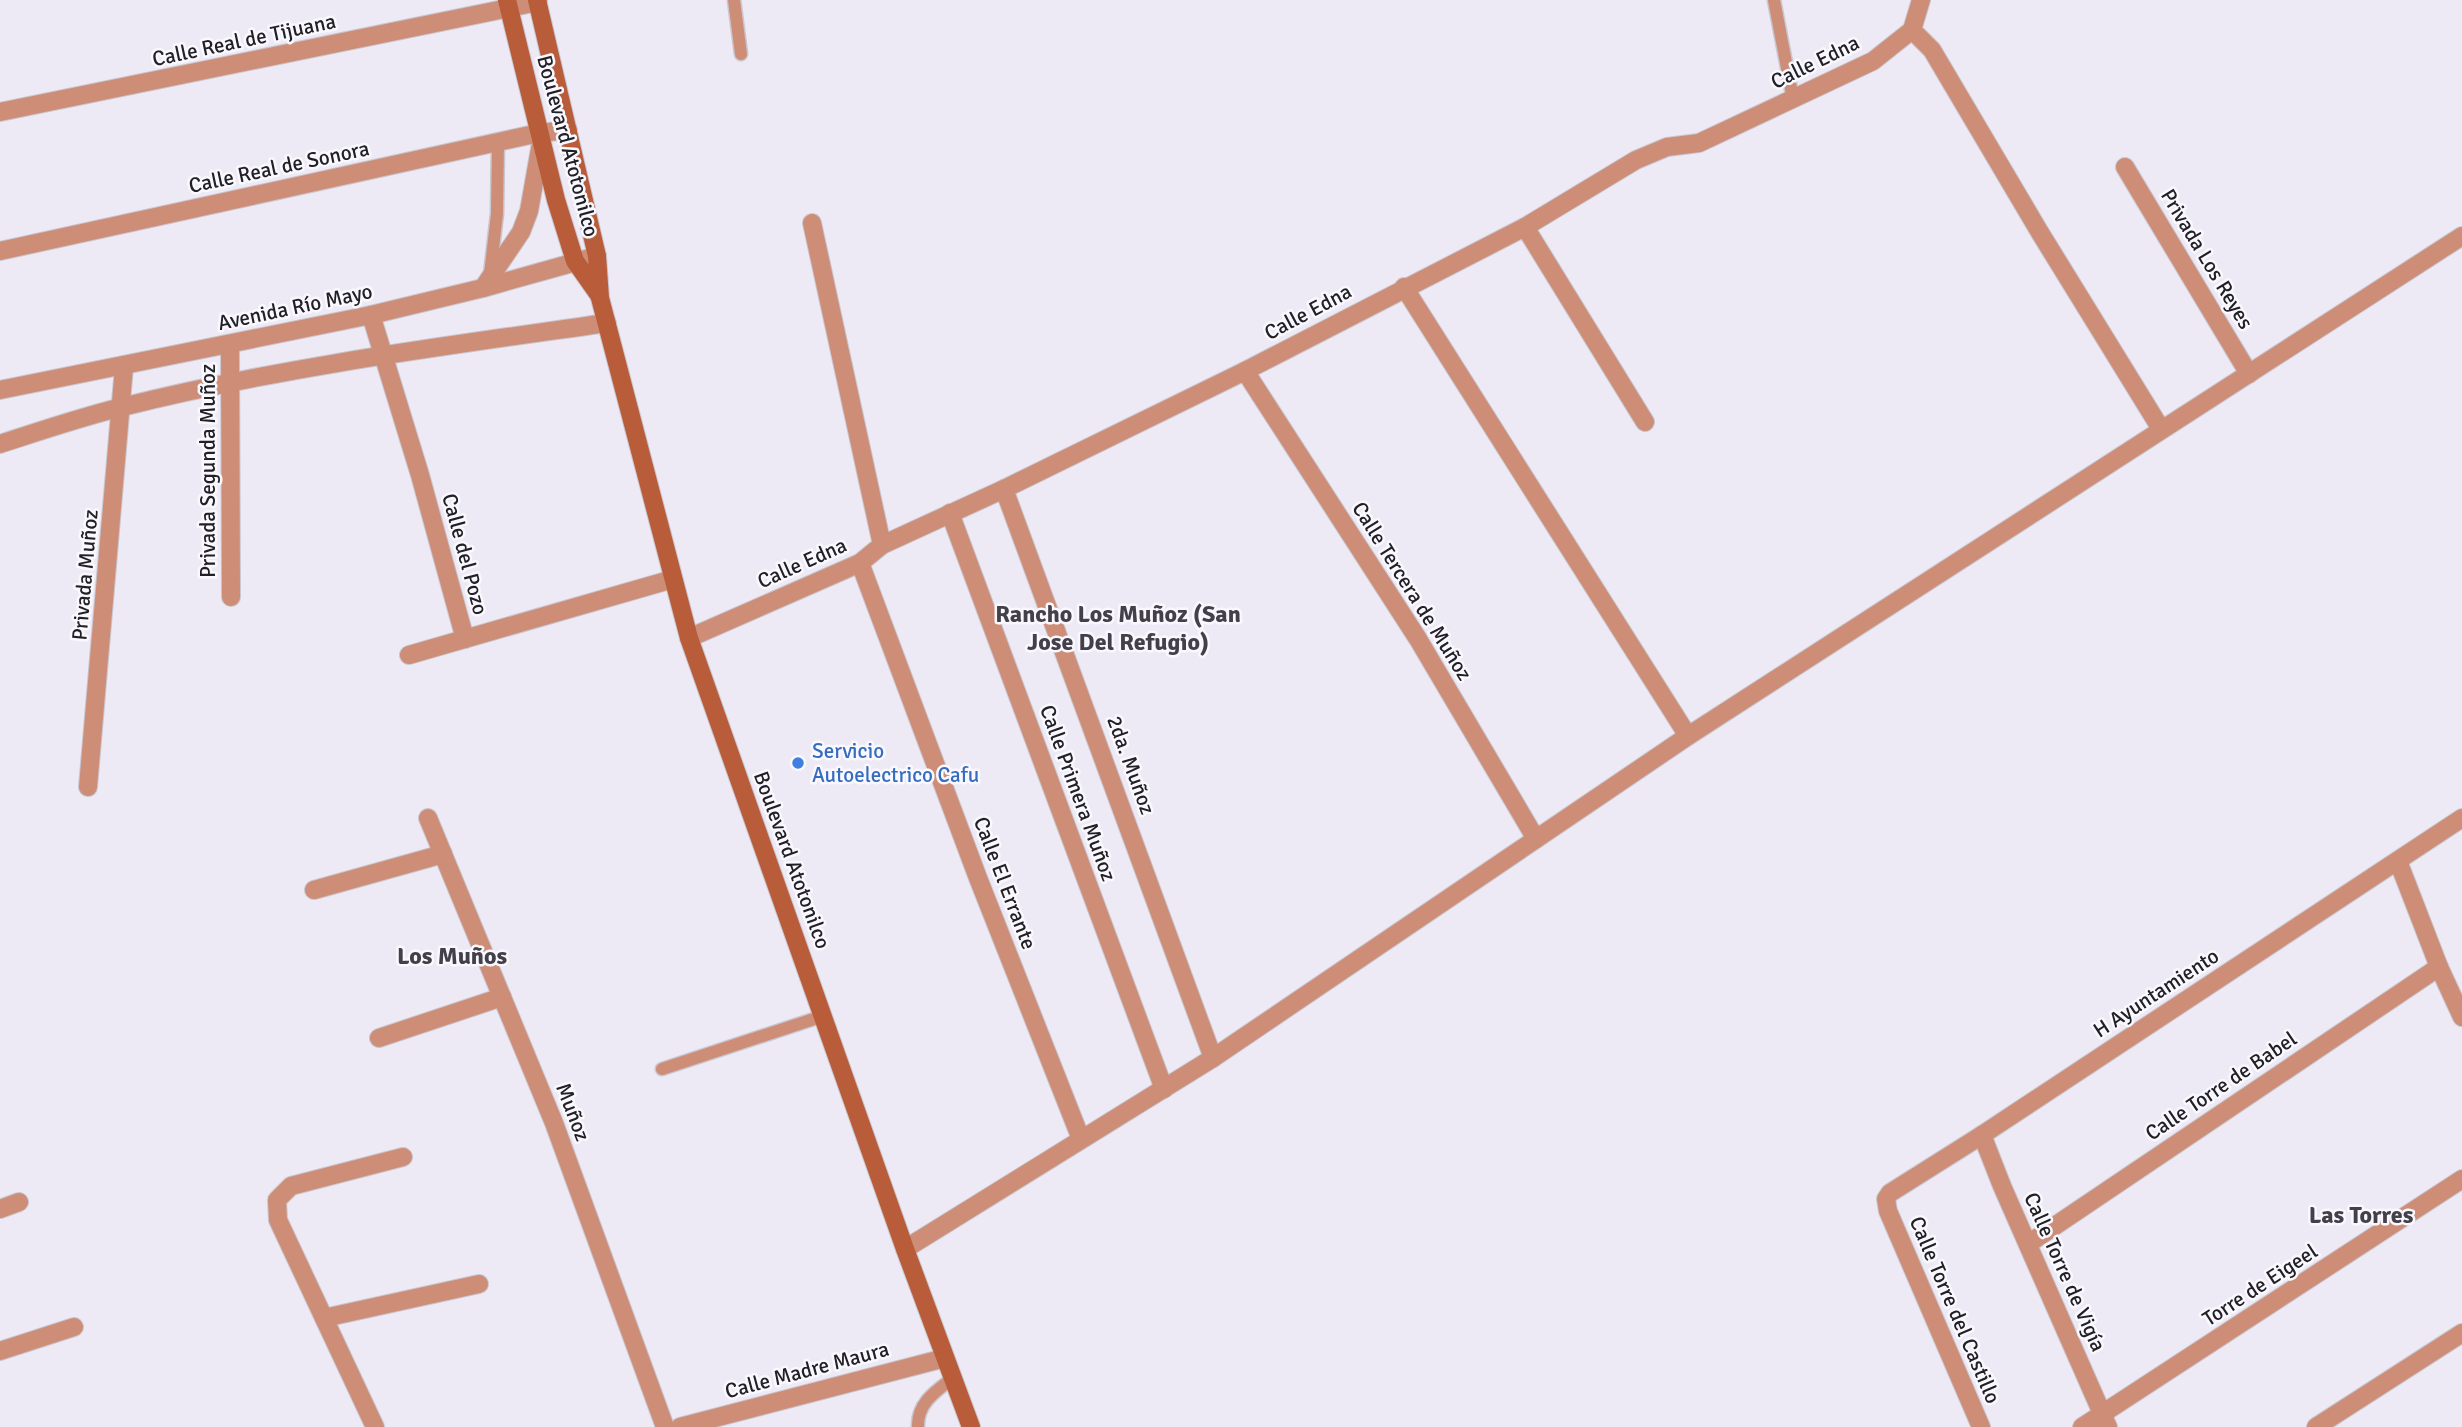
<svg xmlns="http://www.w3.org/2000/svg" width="2462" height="1427" font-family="Signika,sans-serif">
  <rect width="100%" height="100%" fill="#eeeaf5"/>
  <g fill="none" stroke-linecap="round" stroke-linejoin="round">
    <defs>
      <g id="lane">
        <polyline points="734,0 741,54"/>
        <polyline points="1774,0 1793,99"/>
        <polyline points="490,274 497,214 498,142"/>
        <polyline points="662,1069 823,1016"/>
        <path d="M918,1427C917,1403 936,1391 953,1378"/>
      </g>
      <g id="street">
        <polyline points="1912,30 1932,50 2039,231 2161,429"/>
        <polyline points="0,112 538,2"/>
        <polyline points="2125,167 2249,374"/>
        <polyline points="812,223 882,545"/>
        <polyline points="1525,227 1645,422"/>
        <polyline points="0,251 539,133 568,130"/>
        <polyline points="1404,287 1688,736"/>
        <polyline points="483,288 521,232 529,211 541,143"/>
        <polyline points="371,315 420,475 465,639"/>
        <polyline points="230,344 231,597"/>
        <polyline points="1245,371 1418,639 1536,839"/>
        <polyline points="0,390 371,315 483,288 597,256"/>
        <path d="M0,444C40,431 81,417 122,407C281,367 445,346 607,323"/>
        <polyline points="1004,489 1213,1058"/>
        <polyline points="950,513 1164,1089"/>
        <polyline points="860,563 978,878 1081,1139"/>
        <polyline points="689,638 860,563 882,545 1004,489 1245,371 1525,227 1636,160 1667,147 1699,143 1873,61 1912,30 1921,0"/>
        <polyline points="409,655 673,579"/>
        <polyline points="88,787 124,367"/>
        <polyline points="428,818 554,1123 665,1427"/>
        <polyline points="2398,861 2439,967 2462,1017"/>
        <polyline points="314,890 443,854"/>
        <polyline points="379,1038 502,997"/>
        <polyline points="1982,1135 2002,1186 2108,1427"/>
        <polyline points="0,1209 19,1202"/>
        <polyline points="2028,1244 2439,967"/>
        <polyline points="905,1249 1213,1058 1688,736 2462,236"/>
        <polyline points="324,1318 479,1284"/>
        <polyline points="0,1351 74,1327"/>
        <polyline points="375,1427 278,1220 277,1200 291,1186 403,1157"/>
        <polyline points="680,1427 945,1358"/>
        <polyline points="1981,1427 1888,1211 1886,1199 1890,1193 1982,1135 2462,818"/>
        <polyline points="2082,1427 2462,1179"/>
        <polyline points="2316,1427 2462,1333"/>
      </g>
      <g id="secondary">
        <polyline points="507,0 556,200 575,261 599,295"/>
        <polyline points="537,0 597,256 600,298 689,638 905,1249 971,1427"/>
      </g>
    </defs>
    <use href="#lane" stroke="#c9c6cf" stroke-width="15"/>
    <use href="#street" stroke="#c9c6cf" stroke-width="20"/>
    <use href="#secondary" stroke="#c9c6cf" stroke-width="20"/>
    <use href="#lane" stroke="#cd8d76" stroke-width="12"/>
    <use href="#street" stroke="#cd8d76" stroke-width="18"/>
    <use href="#secondary" stroke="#b85c39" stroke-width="18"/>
  </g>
  <circle fill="#3f7fe0" stroke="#faf8ff" stroke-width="2.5" cx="798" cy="763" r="7"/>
  <g text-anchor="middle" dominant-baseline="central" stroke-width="5" stroke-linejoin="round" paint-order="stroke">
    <g font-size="21" fill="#212024" stroke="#faf8ff">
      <text transform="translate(244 40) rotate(-12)">Calle Real de Tijuana</text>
      <text transform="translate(1815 62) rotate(-26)">Calle Edna</text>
      <text transform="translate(568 146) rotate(75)">Boulevard Atotonilco</text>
      <text transform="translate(279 167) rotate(-12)">Calle Real de Sonora</text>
      <text transform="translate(2207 259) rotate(59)">Privada Los Reyes</text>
      <text transform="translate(295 307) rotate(-12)">Avenida Río Mayo</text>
      <text transform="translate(1308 312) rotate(-28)">Calle Edna</text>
      <text transform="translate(208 471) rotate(-90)">Privada Segunda Muñoz</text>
      <text transform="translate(465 554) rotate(75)">Calle del Pozo</text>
      <text transform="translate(802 563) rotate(-24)">Calle Edna</text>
      <text transform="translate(85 575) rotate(-85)">Privada Muñoz</text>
      <text transform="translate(1412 591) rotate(58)">Calle Tercera de Muñoz</text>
      <text transform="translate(1131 765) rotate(70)">2da. Muñoz</text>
      <text transform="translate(1078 793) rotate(70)">Calle Primera Muñoz</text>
      <text transform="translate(792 860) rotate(70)">Boulevard Atotonilco</text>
      <text transform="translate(1005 883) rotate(69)">Calle El Errante</text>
      <text transform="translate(2156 993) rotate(-33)">H Ayuntamiento</text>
      <text transform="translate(2221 1086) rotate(-34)">Calle Torre de Babel</text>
      <text transform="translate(573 1112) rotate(69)">Muñoz</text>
      <text transform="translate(2065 1272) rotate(66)">Calle Torre de Vigía</text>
      <text transform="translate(2260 1285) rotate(-33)">Torre de Eigeel</text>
      <text transform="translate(1955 1310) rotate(67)">Calle Torre del Castillo</text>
      <text transform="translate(807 1370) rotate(-15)">Calle Madre Maura</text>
    </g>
    <g font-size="21" fill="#366cbe" stroke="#faf8ff" text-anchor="start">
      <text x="812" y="751">Servicio<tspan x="812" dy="24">Autoelectrico Cafu</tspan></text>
    </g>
    <g font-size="24" font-weight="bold" fill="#444049" stroke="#faf8ff">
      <text x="1118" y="614">Rancho Los Muñoz (San<tspan x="1118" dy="28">Jose Del Refugio)</tspan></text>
      <text x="452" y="956">Los Muños</text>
      <text x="2361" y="1215">Las Torres</text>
    </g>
  </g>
</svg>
